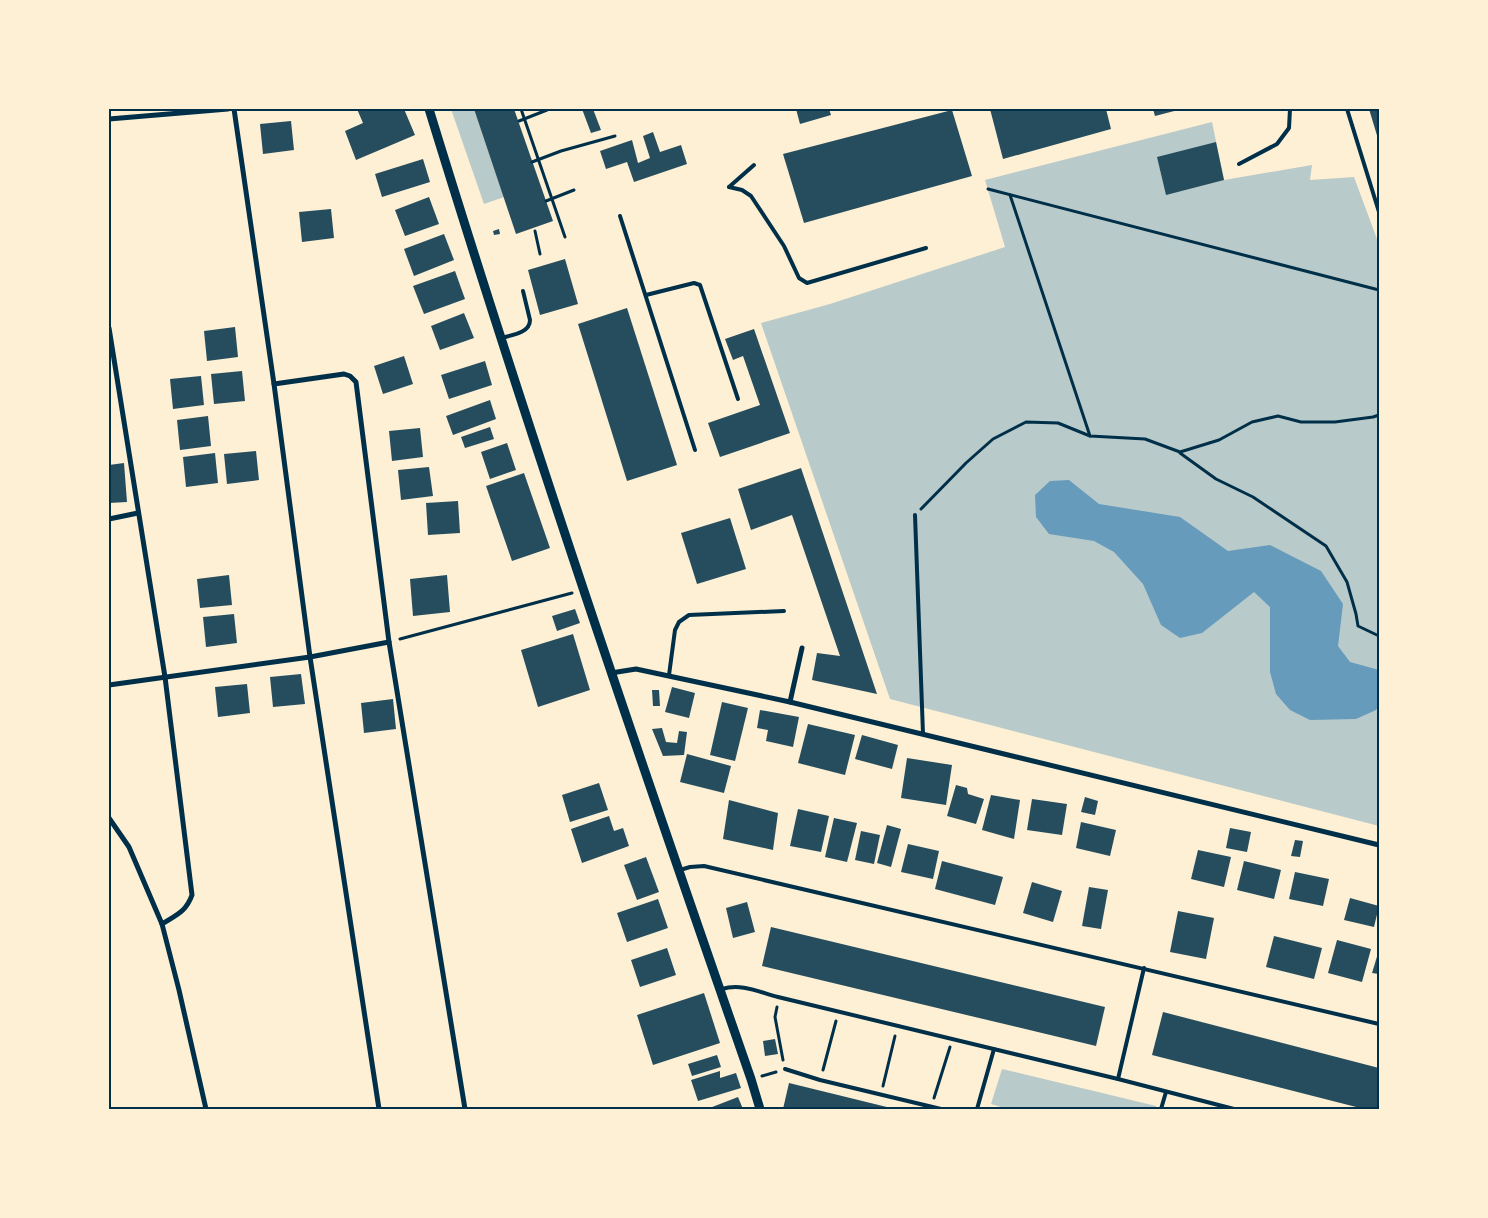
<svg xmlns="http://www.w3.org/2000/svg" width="1488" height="1218" font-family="Barlow,sans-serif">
  <rect width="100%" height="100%" fill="#fdf0d5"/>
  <g fill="#b9caca">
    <polygon points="451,109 474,109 504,197 484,204"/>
    <polygon points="1212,122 1224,180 1312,165 1310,180 1354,177 1377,239 1379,239 1379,826 890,699 761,323 830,304 1005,247 985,180"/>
    <polygon points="1002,1069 1156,1106 1155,1109 1008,1109 991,1104"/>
  </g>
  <polygon fill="#669bbc" points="1069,480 1099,504 1180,517 1228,551 1270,545 1321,571 1343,604 1338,646 1350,662 1379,670 1379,705 1376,710 1356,719 1310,720 1290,710 1276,694 1270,672 1270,607 1254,592 1202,633 1180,638 1161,625 1143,584 1114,552 1094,541 1049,534 1036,517 1035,495 1050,481"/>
  <g fill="#264d5e">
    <polygon points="357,109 404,109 415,135 356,160 345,131 363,123"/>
    <polygon points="474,109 514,109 553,221 516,234"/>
    <polygon points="582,109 593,109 601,130 591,133"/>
    <polygon points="796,109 829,109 831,115 800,124"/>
    <polygon points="990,109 1106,109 1111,129 1003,159"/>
    <polygon points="1153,109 1182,109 1155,116"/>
    <polygon points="1369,109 1379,109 1379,142"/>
    <polygon points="952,110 972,176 804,223 783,154"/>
    <polygon points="291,121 294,150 263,154 260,124"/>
    <polygon points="653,132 660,152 681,145 687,164 634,182 627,162 606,169 600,151 632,140 638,163 650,158 643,136"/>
    <polygon points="1216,142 1224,180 1166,195 1157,157"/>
    <polygon points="423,159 430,182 382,197 375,174"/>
    <polygon points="429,197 439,224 405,236 395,210"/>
    <polygon points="331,209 334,238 302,242 299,212"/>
    <polygon points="499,229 500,234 494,235 493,231"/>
    <polygon points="444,234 454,260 414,276 404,249"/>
    <polygon points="565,259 578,304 540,315 528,270"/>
    <polygon points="455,271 465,299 424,314 413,286"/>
    <polygon points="627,308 677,465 627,481 578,324"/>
    <polygon points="464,313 474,338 440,350 431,326"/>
    <polygon points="235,327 238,357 207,361 204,331"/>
    <polygon points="754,329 790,433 720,457 708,423 760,405 743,356 733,360 725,339"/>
    <polygon points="404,356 413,384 383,394 374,366"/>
    <polygon points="485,361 492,385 449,399 441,375"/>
    <polygon points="242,371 245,401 214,404 211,374"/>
    <polygon points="201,376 204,405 173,409 170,379"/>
    <polygon points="490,400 496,419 453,435 446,416"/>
    <polygon points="208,416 211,446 180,450 177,420"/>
    <polygon points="490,427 494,439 465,448 461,437"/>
    <polygon points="420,428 423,457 392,461 389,431"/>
    <polygon points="507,443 516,470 490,479 481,452"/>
    <polygon points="256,451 259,480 227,484 224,454"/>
    <polygon points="215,453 218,483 186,487 183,457"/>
    <polygon points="124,463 127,502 109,503 109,465"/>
    <polygon points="429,467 433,496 401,500 398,470"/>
    <polygon points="801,468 877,694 812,680 817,653 840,656 792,515 751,530 738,489"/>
    <polygon points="524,473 550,548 512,561 486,486"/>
    <polygon points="458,501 460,533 428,535 426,503"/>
    <polygon points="730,518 746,569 697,584 681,533"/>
    <polygon points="229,575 232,605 200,608 197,579"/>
    <polygon points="447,575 450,612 413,616 410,579"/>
    <polygon points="575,609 580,623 557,631 552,616"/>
    <polygon points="234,614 237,643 206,647 203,617"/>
    <polygon points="573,634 590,690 538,707 521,650"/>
    <polygon points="301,674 305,704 273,707 270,677"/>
    <polygon points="247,684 250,713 218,717 215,687"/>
    <polygon points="672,687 695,693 689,718 665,712"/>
    <polygon points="652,690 659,690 660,706 653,706"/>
    <polygon points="393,699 396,729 364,733 361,703"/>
    <polygon points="722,702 748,708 735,761 710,755"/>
    <polygon points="760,710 799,717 793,747 766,741 768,730 757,728"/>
    <polygon points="808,724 855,735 845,775 798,763"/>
    <polygon points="662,728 666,742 677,743 679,731 687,732 684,755 663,756 652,729"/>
    <polygon points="862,735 898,745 892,769 855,759"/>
    <polygon points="687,754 731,766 724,793 680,782"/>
    <polygon points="907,758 952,765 946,805 901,798"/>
    <polygon points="599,783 608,810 570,822 562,795"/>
    <polygon points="956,785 967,788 968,794 984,799 976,824 947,816"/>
    <polygon points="991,795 1020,800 1014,839 982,830"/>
    <polygon points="1085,797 1098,801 1095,815 1081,812"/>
    <polygon points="1032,799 1067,804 1062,835 1027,830"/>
    <polygon points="729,800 778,813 773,850 723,839"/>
    <polygon points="798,809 829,816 821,852 790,846"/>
    <polygon points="609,816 614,831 623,828 629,846 582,863 571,829"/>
    <polygon points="834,818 857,823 847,862 825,857"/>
    <polygon points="1081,822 1116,830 1110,856 1076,848"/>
    <polygon points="887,825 901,829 891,867 877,863"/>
    <polygon points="1230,828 1251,832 1247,852 1226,848"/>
    <polygon points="861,831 880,835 874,864 855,860"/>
    <polygon points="1295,840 1303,841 1300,857 1291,856"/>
    <polygon points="908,844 939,851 933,879 901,872"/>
    <polygon points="1198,850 1231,857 1224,887 1191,879"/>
    <polygon points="646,857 659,892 637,900 624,865"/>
    <polygon points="942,861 1003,877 995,905 935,889"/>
    <polygon points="1244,861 1281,870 1274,899 1237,890"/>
    <polygon points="1295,872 1329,879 1323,906 1289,899"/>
    <polygon points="1032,882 1062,891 1053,922 1023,913"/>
    <polygon points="1089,887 1108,890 1101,929 1082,926"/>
    <polygon points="1350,898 1379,906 1374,927 1344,920"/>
    <polygon points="658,899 668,928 627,942 617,913"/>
    <polygon points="747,902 755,932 733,938 726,908"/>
    <polygon points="1178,911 1214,918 1206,959 1170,952"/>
    <polygon points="771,927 1105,1007 1096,1046 762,966"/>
    <polygon points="1274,936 1322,948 1314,979 1266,967"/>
    <polygon points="1337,940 1371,949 1362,982 1328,973"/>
    <polygon points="667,948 676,975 640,987 631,960"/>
    <polygon points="1379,950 1379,974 1372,973"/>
    <polygon points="704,993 720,1043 653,1065 637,1015"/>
    <polygon points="1163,1012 1379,1068 1379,1109 1364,1109 1152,1055"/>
    <polygon points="775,1039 778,1054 765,1056 763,1041"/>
    <polygon points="717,1055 721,1067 692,1076 688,1064"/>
    <polygon points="720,1071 720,1078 736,1073 741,1088 698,1101 691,1080"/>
    <polygon points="789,1083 895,1109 783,1109"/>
    <polygon points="738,1097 743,1109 707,1109"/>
  </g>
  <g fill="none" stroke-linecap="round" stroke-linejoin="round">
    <g stroke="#003049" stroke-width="3">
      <polyline points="521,109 565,237"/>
      <polyline points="519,121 547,110"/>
      <polyline points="532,162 561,151 615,136"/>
      <polyline points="988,189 1379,290"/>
      <polyline points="1010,195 1090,436 1145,439 1180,452 1219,440 1252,422 1278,416 1301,422 1335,422 1373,417 1379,415"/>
      <polyline points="546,201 574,190"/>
      <polyline points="535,231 540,254"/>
      <polyline points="1180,453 1216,479 1253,497 1326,546 1347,582 1356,614 1358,626 1379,636"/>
      <polyline points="921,509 966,463 993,439 1026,422 1058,423 1090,436"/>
      <polyline points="400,639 572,593"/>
      <polyline points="777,1007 775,1017 783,1060"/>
      <polyline points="823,1070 836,1021"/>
      <polyline points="762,1076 776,1072"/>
      <polyline points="883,1086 895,1036"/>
      <polyline points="934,1098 950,1047"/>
    </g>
    <g stroke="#003049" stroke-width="4">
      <polyline points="1347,109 1379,212"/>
      <polyline points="1239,164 1277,144 1289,128 1290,109"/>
      <polyline points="729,187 742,190 751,196 784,246 799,278 807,283 926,248"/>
      <polyline points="729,187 754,165"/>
      <polyline points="620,216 695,450"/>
      <polyline points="646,295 694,283 700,285 738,399"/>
      <path d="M501,338C512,335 530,333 530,320L523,291"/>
      <polyline points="915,515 923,734"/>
      <polyline points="669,675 675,630 679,622 689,615 784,611"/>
      <polyline points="680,870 690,867 704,866 1379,1024"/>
      <path d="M722,989C741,983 759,992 778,997L1118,1079L1234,1109"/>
      <polyline points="785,1069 820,1080 941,1109"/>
      <polyline points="1118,1079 1144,968"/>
      <polyline points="977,1109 994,1049"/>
      <polyline points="1161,1109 1166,1092"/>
    </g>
    <g stroke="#003049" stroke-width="5">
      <polyline points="234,109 274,384 310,657 379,1109"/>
      <polyline points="109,119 228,109"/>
      <path d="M109,328L165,677L192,895C186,912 176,915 162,924"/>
      <polyline points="274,384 344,374 350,376 356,382 389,642 465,1109"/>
      <polyline points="109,519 138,513"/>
      <polyline points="611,673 636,669 790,702 1379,845"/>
      <polyline points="109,685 310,657 389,642"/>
      <polyline points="790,702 802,648"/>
      <polyline points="109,818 129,847 162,924 179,990 206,1109"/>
    </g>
    <path stroke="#003049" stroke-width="9" d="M429,109C529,435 639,757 751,1079L760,1109"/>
  </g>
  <rect width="1488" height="1218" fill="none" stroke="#fdf0d5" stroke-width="220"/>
  <rect x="110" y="110" width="1268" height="998" fill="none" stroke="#003049" stroke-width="2"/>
</svg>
